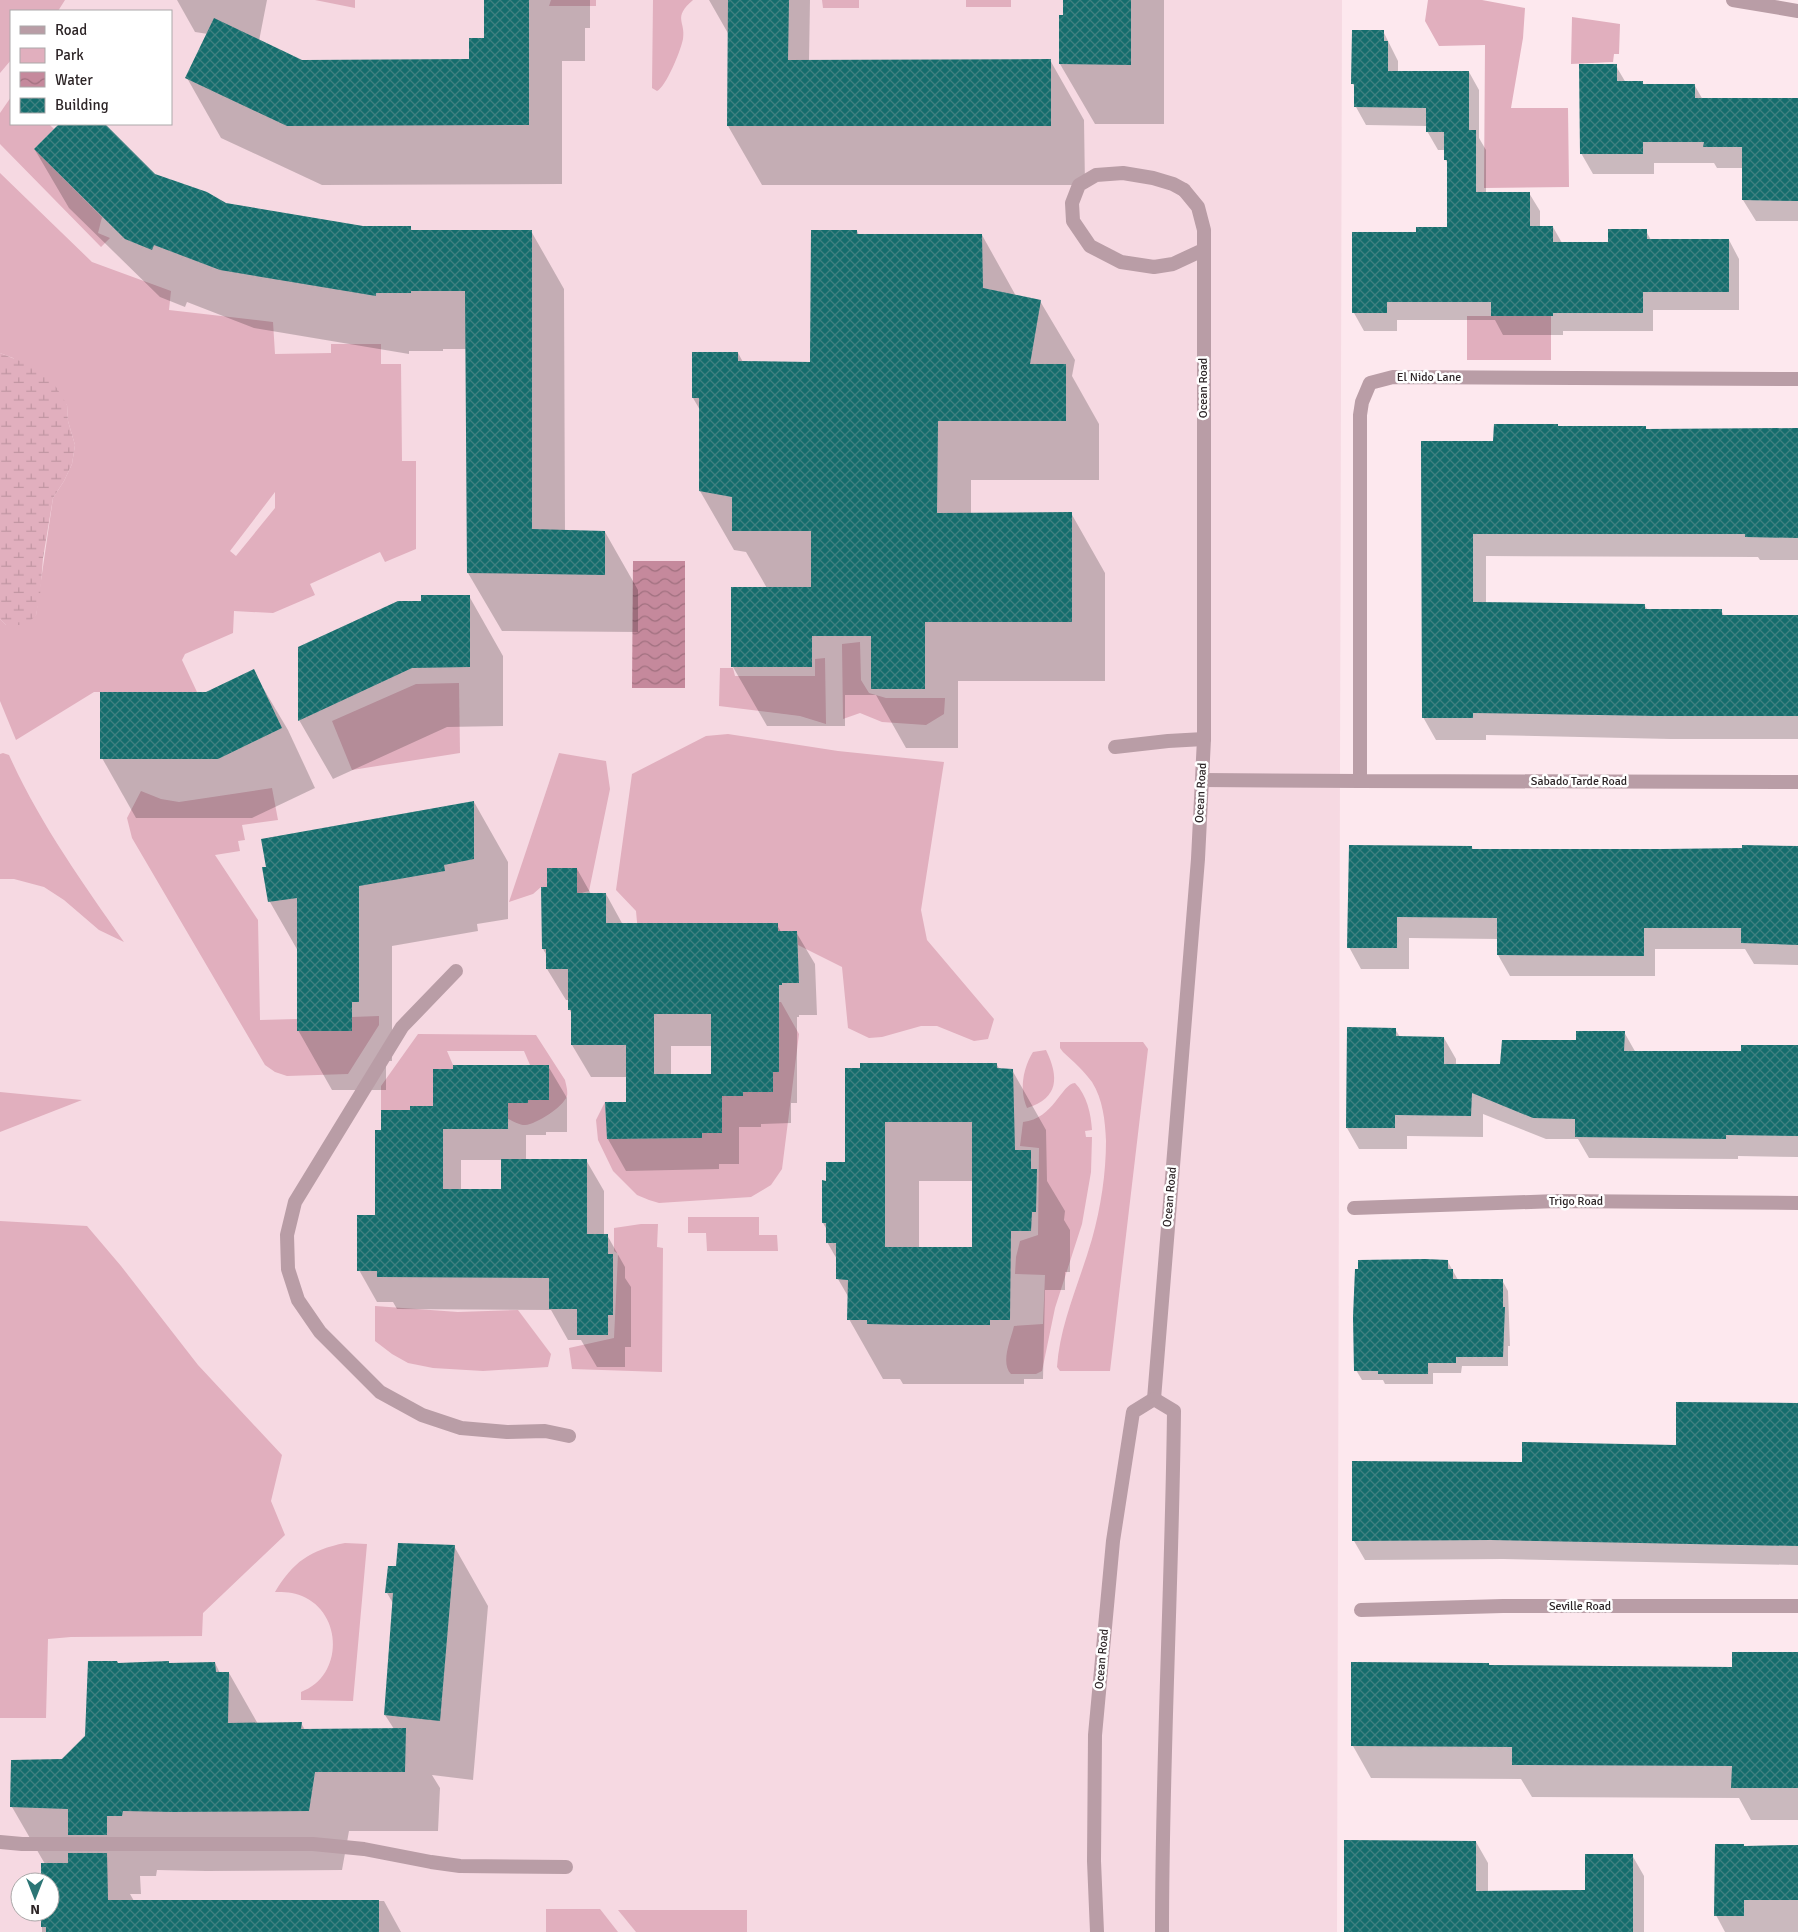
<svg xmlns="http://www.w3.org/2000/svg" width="1798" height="1932" font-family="Signika,sans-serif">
  <defs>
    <pattern id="wetland-marsh" width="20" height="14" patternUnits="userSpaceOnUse" patternTransform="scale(1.25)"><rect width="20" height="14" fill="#e1afbe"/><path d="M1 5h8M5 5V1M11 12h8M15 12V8" fill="none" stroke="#c196a3"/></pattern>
    <pattern id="water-waves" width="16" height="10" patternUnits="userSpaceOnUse" patternTransform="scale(1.25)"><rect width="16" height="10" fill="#c5899c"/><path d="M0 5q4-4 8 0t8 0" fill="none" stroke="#a0707f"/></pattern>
    <pattern id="building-cross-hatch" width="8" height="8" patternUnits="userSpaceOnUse" patternTransform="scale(1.25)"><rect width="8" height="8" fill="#156d6d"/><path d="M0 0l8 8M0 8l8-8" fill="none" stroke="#408181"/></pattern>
  </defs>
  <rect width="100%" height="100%" fill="#fde8ee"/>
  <path fill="#f6d9e2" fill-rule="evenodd" d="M0,0H1342L1337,1932H0ZM11,11H171V124H11ZM20,1882H50V1912H20Z"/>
  <g fill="#e1afbe" fill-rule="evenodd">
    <polygon points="0,0 65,0 58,11 11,11 11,60 0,73"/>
    <polygon points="315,0 355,0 355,8"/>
    <polygon points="551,0 596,0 596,6 549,6"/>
    <path d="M653,0H693C672,18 686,21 683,39C681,50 666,87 657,91L652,88Z"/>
    <polygon points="822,0 859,0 859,8 823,8"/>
    <rect x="966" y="0" width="45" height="7"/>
    <polygon points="1428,0 1482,0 1525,8 1523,38 1511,108 1568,108 1569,187 1484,188 1485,45 1439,46 1425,21"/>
    <polygon points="1572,17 1620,24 1619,54 1614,54 1613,62 1571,64"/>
    <polygon points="11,97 11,124 49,124 54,129 34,149 102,217 98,233 110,238 101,247 0,144 0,113"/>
    <path d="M0,173L92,262L171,291L169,310L273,322L275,354L331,353V344H381V364H401L402,461H416V549L385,562L380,552L310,584L315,595L273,613L234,611L233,633L185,654L182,660L197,692H94L16,740L0,701V619L6,625L36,615L53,498L64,481L72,464L75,445L68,421L67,405L13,358L0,353ZM275,492V508L236,556L230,551Z"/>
    <rect x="1467" y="316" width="84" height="44"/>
    <polygon points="860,642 861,680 869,693 886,698 945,698 944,714 926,725 882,722 860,713 843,719 842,644"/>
    <polygon points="825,658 826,724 800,716 719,706 720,668 733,668 735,676 815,676 815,659"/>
    <polygon points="459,683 460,753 352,770 332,721 416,684"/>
    <polygon points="728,734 838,751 944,762 921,910 927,940 994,1019 988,1039 974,1041 937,1026 921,1026 882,1037 869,1038 848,1028 842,967 798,945 797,931 638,933 636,911 616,890 632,774 706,736"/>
    <path d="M3,753L9,755C39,822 82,882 124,942L99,930L64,900L44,887L14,879H0V754Z"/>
    <polygon points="559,753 606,761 610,789 589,891 577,894 577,868 547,868 547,887 541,887 533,894 509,902"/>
    <polygon points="272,788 278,820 242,825 245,840 238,841 240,851 215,855 258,920 260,1020 297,1019 297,1031 352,1031 352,1017 379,1016 379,1025 348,1074 287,1076 275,1072 265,1065 132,838 127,818 141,791 161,799 179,802"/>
    <polygon points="735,1001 781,1002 799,1034 782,1169 771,1185 751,1197 659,1203 649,1200 637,1195 613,1171 598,1140 596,1120 605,1102 607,1134 626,1134 627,1139 701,1138 702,1133 722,1133 722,1102 714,1094 743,1095 743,1092 773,1092 773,1072 779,1072 779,1030"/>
    <path d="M418,1034L536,1035L565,1080C566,1085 568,1090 567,1096C563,1107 537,1124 525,1125C518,1125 509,1119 503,1116L508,1103H528V1100H549V1070H530V1065L524,1051H447L453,1065V1069L433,1070V1100L435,1106L410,1110H381V1086Z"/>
    <path d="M1060,1042H1143L1148,1049L1110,1371H1060L1057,1367C1060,1323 1080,1281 1092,1239C1101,1207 1106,1173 1106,1141C1105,1120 1103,1100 1092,1082C1084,1071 1073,1061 1063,1052L1060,1048Z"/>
    <path d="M1046,1050C1059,1077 1059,1098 1027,1108C1019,1090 1023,1068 1033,1052Z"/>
    <path d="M1075,1083C1087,1095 1091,1114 1092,1130L1085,1131L1086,1137H1092L1091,1172L1082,1224L1055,1308L1042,1371L1036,1374H1011C1000,1363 1011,1339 1014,1326L1043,1324L1045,1275L1015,1274L1016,1257L1020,1241L1038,1235L1039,1148L1020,1146L1023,1122C1054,1119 1061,1084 1075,1083Z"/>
    <polygon points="0,1092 82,1100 0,1132"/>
    <polygon points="688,1217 759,1217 759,1235 777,1235 778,1251 707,1251 706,1233 688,1233"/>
    <polygon points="0,1221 87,1226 121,1266 198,1365 282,1455 271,1501 285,1535 203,1613 202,1636 71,1637 48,1639 46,1718 0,1718"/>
    <polygon points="641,1224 658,1224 657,1247 663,1248 662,1372 572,1369 569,1348 614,1338 618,1254 614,1251 614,1228"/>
    <polygon points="375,1306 458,1312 518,1310 551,1354 548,1367 483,1371 433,1368 408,1363 392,1354 375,1341"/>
    <path d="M345,1543L367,1544L353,1701L301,1700V1692C344,1676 343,1613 302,1596C293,1592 284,1592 275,1592C293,1562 310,1550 345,1543Z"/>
    <polygon points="546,1909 600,1909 618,1932 546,1932"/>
    <polygon points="618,1910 747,1910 747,1932 636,1932"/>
  </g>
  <polygon fill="url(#wetland-marsh)" points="0,353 37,368 56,387 67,405 68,421 75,445 72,464 64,481 53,498 43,558 40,596 36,615 26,625 6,625 0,619"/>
  <polygon fill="url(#water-waves)" points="633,561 685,561 685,688 632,688"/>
  <g fill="#0003" fill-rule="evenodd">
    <polygon points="177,0 267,0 259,41 301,61 470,60 485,40 485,0 590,0 590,28 585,28 585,61 562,61 562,184 322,185 221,138 187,78 208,34 195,32"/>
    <polygon points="709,0 810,0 809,61 1050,60 1084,120 1085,185 762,185 728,126 729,35"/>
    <polygon points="1064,0 1164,0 1164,124 1095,124 1060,64 1060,17 1064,17"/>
    <polygon points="1353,31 1383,31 1398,61 1398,72 1469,72 1479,90 1479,138 1486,150 1486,193 1529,193 1540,211 1540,227 1553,227 1562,243 1610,243 1646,231 1651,240 1729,240 1739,259 1739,310 1653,310 1653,331 1563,331 1563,335 1503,335 1495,320 1397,320 1397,331 1364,331 1354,313 1417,233 1449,229 1449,165 1445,159 1445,150 1438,150 1427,131 1427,126 1366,125 1356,107 1356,89 1353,84"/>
    <polygon points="1616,66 1626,83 1644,86 1695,86 1703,100 1798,99 1798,221 1756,221 1743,200 1744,168 1717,168 1714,163 1654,163 1654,174 1593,174 1581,153"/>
    <polygon points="61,124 103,124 154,175 225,205 363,227 410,227 412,231 531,231 564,289 565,531 605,532 638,590 638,632 502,631 468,573 467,349 443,349 443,351 409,351 409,354 254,328 187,302 185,307 160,297 69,208 35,150"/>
    <polygon points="857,231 859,235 982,235 1016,296 1040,301 1075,360 1072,376 1099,424 1099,480 971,480 971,514 1071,513 1105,573 1105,681 958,681 958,748 906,748 876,695 845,695 845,726 767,726 733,667 767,588 746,552 734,550 700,491 700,410 693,398 738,353 743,362 812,363"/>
    <polygon points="1558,427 1645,427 1647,430 1798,430 1798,560 1760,560 1758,557 1486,556 1486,604 1644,605 1648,610 1721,610 1724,616 1798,616 1798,739 1670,739 1486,735 1486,740 1436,740 1423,717 1495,443"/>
    <polygon points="469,596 503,656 503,726 447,727 333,779 299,720 422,602"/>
    <polygon points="253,671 288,730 315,788 252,818 136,818 102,758 206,693"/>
    <polygon points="474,802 508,862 508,919 477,924 478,931 392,946 392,1061 386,1061 386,1090 332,1090 298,1030 298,951 270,902 264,868"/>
    <polygon points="1798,846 1798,965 1754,964 1745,949 1655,949 1655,976 1510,976 1498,955 1498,939 1409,938 1409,969 1361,969 1349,947 1472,847 1473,850 1743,849"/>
    <path d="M577,869L591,894H606L623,925H777L781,932H796L815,964L817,1015H799V1017H797V1103H791V1123L761,1124V1127H739V1164H719V1169L626,1171L608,1139L607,1103H627V1077H591L572,1045V1014L569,1009V1000H566L547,969V956L543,949L548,888ZM671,1046H713V1075H671Z"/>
    <polygon points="1395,1029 1400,1037 1444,1038 1456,1059 1456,1065 1502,1065 1577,1042 1624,1032 1636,1053 1742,1053 1798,1046 1798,1157 1738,1156 1738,1159 1589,1158 1578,1139 1546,1139 1483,1114 1483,1137 1407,1136 1407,1149 1359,1149 1347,1128"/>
    <path d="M997,1065L1000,1070H1012L1046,1130L1047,1181L1065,1211L1064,1220L1070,1230V1272H1065V1290H1045L1043,1379H1024V1384H903L900,1379H883L849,1319V1298L838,1279V1261L827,1242V1230L823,1223L828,1182L847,1163V1070ZM919,1181H973L974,1248H919Z"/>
    <path d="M548,1066L567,1098V1132H546V1135H526V1160H586L604,1191V1235H607L625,1267V1278L631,1287V1347H625V1367H597L581,1340H568L551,1310L397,1309L393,1302H377L359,1270L377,1216L383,1131L411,1111L434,1108ZM461,1160H502V1190H461Z"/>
    <polygon points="1448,1262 1458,1280 1502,1280 1508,1291 1510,1346 1508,1346 1508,1366 1462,1366 1461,1373 1433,1373 1433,1384 1385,1384 1383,1380 1362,1380 1356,1370"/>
    <polygon points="1798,1404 1798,1565 1503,1559 1365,1560 1354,1541 1354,1462 1523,1463 1677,1446"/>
    <polygon points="454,1546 488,1606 473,1780 432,1775 440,1788 438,1831 349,1831 342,1870 206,1871 157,1870 156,1876 140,1876 141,1894 130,1894 134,1901 384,1901 401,1932 42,1932 42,1912 50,1912 50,1882 42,1882 45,1864 12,1807 86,1736 118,1664 215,1663 220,1673 229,1673 258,1724 301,1723 305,1730 394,1729 385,1715 394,1605 387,1593 389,1567 397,1567"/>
    <polygon points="1798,1653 1798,1820 1751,1820 1739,1798 1532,1797 1521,1779 1371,1778 1353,1746 1489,1664 1490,1667 1733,1669"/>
    <polygon points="1476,1842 1488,1863 1488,1892 1586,1892 1632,1855 1644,1876 1644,1932 1345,1932"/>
    <polygon points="1798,1846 1798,1932 1725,1932 1716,1915 1744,1847"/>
  </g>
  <g fill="url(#building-cross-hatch)" fill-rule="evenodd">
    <polygon points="484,0 529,0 529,125 287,126 185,78 214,18 302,60 469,59 469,38 484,38"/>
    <polygon points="728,0 789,0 788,60 1051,59 1051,126 727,126"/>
    <polygon points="1063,0 1131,0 1131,65 1059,64 1059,15 1063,15"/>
    <polygon points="1352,30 1384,30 1384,41 1388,41 1388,71 1469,71 1469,130 1476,130 1476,192 1530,192 1530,226 1553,226 1553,242 1608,242 1608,229 1647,229 1647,239 1729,239 1729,292 1643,292 1643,313 1553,313 1553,316 1491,316 1491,302 1387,302 1387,313 1352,313 1352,232 1416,232 1416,227 1447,227 1447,160 1444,160 1444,132 1426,132 1426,108 1354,107 1354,84 1351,84"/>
    <polygon points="1579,64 1617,64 1617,81 1643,81 1643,84 1695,84 1695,98 1798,98 1798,201 1742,200 1742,147 1703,147 1704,142 1643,142 1643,154 1580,154"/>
    <polygon points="59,124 105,124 155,174 207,192 226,203 363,226 411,226 411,230 532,230 532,529 605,531 605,575 467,573 465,291 411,291 411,293 376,293 376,296 220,270 154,245 152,250 125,239 34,149"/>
    <polygon points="811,230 857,230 857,234 982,234 983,288 1041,300 1030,364 1066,364 1066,421 938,421 937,513 1072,512 1072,622 925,622 925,689 871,689 871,636 812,636 812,667 731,667 731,587 811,587 811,531 732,531 732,497 699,491 699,398 692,398 692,352 738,352 738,361 810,362"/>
    <polygon points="1494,424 1558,424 1558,426 1646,426 1646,429 1798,428 1798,538 1745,537 1745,534 1473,534 1473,602 1645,604 1645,609 1722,609 1722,615 1798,615 1798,716 1656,716 1473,713 1473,718 1422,718 1421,441 1493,441"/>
    <polygon points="421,595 470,595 470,667 412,668 298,721 298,647 398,601 421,601"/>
    <polygon points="254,669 282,728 218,759 100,759 100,692 206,692"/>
    <polygon points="474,801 474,859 444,865 445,871 359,886 359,1002 352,1002 352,1031 297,1031 297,898 268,902 262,867 266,867 261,839"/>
    <polygon points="1349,845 1472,846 1472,849 1663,849 1742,848 1742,845 1798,846 1798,945 1741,943 1741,928 1644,928 1644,956 1497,955 1497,918 1397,917 1397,948 1347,948"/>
    <path d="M547,868H577V893H606V923H778V931H797L799,983H782V985H779V1072H773V1092H743V1096H722V1133H702V1138L607,1139L605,1102H626V1045H571V1010H568V969H546V949H542L541,887H547ZM654,1014H711V1074H654Z"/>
    <polygon points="1347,1027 1396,1028 1396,1036 1444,1037 1444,1064 1500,1064 1502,1040 1576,1040 1576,1031 1625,1031 1624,1051 1741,1051 1741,1045 1798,1045 1798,1136 1726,1135 1726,1139 1575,1137 1575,1119 1533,1118 1472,1093 1471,1116 1395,1115 1395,1128 1346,1128"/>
    <path d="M860,1063H997V1068L1013,1069L1015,1150H1031V1169H1037L1036,1212H1032L1031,1231H1011L1010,1320H990V1325H910L867,1324V1320H847L848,1280L836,1279V1243H826V1223H822V1180L826,1181V1162H845V1068H860ZM885,1122H972V1247H885Z"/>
    <polygon points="453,1065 549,1065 549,1100 528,1100 528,1103 508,1103 508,1129 443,1129 443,1189 501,1189 501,1159 587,1159 587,1234 608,1234 608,1254 613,1254 613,1315 608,1315 608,1335 577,1335 577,1309 549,1309 549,1278 377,1277 377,1271 357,1271 357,1215 375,1215 375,1130 381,1130 381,1110 410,1110 410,1106 433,1106 433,1069 453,1069"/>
    <polygon points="1425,1259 1448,1260 1448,1269 1453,1269 1453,1279 1503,1279 1503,1307 1505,1307 1503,1357 1456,1357 1456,1363 1428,1363 1428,1374 1378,1374 1378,1371 1354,1371 1353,1317 1355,1269 1358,1269 1358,1260"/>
    <polygon points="1676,1402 1798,1403 1798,1546 1491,1540 1352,1541 1352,1461 1522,1462 1522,1442 1676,1445"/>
    <polygon points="398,1543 455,1545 440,1721 384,1715 393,1593 385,1593 388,1566 396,1566"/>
    <polygon points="1732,1652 1798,1652 1798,1788 1731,1788 1732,1766 1512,1765 1512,1747 1351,1746 1351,1662 1489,1663 1489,1665 1732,1667"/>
    <polygon points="88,1661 117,1661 118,1663 169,1661 169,1663 215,1662 216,1672 229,1672 228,1723 302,1722 301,1729 406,1728 405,1772 315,1772 309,1811 172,1812 123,1811 122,1816 107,1816 107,1835 68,1835 68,1809 10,1807 11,1760 62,1759 85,1736"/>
    <polygon points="1344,1840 1476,1841 1476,1891 1585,1890 1585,1854 1633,1854 1633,1932 1344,1932"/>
    <polygon points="1715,1844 1744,1844 1744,1846 1798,1845 1798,1900 1744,1900 1744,1916 1714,1916"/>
    <polygon points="68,1853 107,1853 108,1900 379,1900 379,1932 46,1932 46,1927 41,1927 41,1912 50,1912 50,1882 41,1882 41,1863 68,1863"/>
  </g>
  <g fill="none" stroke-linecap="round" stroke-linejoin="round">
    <g stroke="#b99da6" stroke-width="14">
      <polyline points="1184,190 1173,184 1153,178 1123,173 1096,175 1079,185 1072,203 1073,221 1090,246 1121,262 1154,267 1173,264 1203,250"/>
      <polyline points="1115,747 1168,741 1204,739"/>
      <polyline points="1202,780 1360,781"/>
      <polyline points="456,971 402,1027 295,1202 287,1235 288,1269 298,1300 320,1332 380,1392 422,1415 461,1428 507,1432 545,1431 569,1436"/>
      <polyline points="0,1842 22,1844 313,1844 364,1849 431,1862 460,1866 566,1867"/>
    </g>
    <g stroke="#b99da6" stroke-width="14">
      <polyline points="1733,0 1798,11"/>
      <polyline points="1798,379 1393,377 1370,383 1362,402 1360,415 1360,781 1798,782"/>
      <polyline points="1354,1208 1557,1201 1798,1203"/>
      <polyline points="1154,1399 1198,859 1204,739 1204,230 1198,207 1184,190"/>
      <polyline points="1361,1610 1503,1606 1798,1606"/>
    </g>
    <path stroke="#b99da6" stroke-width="14" d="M1097,1932L1094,1861L1095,1735L1113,1541L1133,1412L1154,1399L1174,1411C1172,1584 1162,1758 1162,1932"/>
  </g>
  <g text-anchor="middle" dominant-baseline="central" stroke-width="5" stroke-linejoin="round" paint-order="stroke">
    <g font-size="12" fill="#2d2527" stroke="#fff">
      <text x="1429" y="377">El Nido Lane</text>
      <text transform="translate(1203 388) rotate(-90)">Ocean Road</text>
      <text x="1579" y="781">Sabado Tarde Road</text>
      <text transform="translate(1201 793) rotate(-87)">Ocean Road</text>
      <text transform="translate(1170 1197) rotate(-85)">Ocean Road</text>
      <text x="1576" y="1201">Trigo Road</text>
      <text x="1580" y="1606">Seville Road</text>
      <text transform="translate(1102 1659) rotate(-85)">Ocean Road</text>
    </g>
  </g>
  <rect x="10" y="10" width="162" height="115" fill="#ffffff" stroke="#aba8a9"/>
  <rect x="20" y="26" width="25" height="8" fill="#b99da6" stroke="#aba8a9"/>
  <text x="55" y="35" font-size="15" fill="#2d2527">Road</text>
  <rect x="20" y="48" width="25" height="15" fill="#e1afbe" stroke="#aba8a9"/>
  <text x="55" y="60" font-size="15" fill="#2d2527">Park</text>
  <rect x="20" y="72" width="25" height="15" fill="url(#water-waves)" stroke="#aba8a9"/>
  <text x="55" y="85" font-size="15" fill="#2d2527">Water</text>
  <rect x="20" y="98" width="25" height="15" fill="url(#building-cross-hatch)" stroke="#aba8a9"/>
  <text x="55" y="110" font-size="15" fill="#2d2527">Building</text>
  <g transform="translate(35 1897) rotate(180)"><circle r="24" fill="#ffffff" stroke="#aba8a9"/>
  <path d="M0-4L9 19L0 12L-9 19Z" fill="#2c7676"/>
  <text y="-8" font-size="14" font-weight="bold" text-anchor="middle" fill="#2d2527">N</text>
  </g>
</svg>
